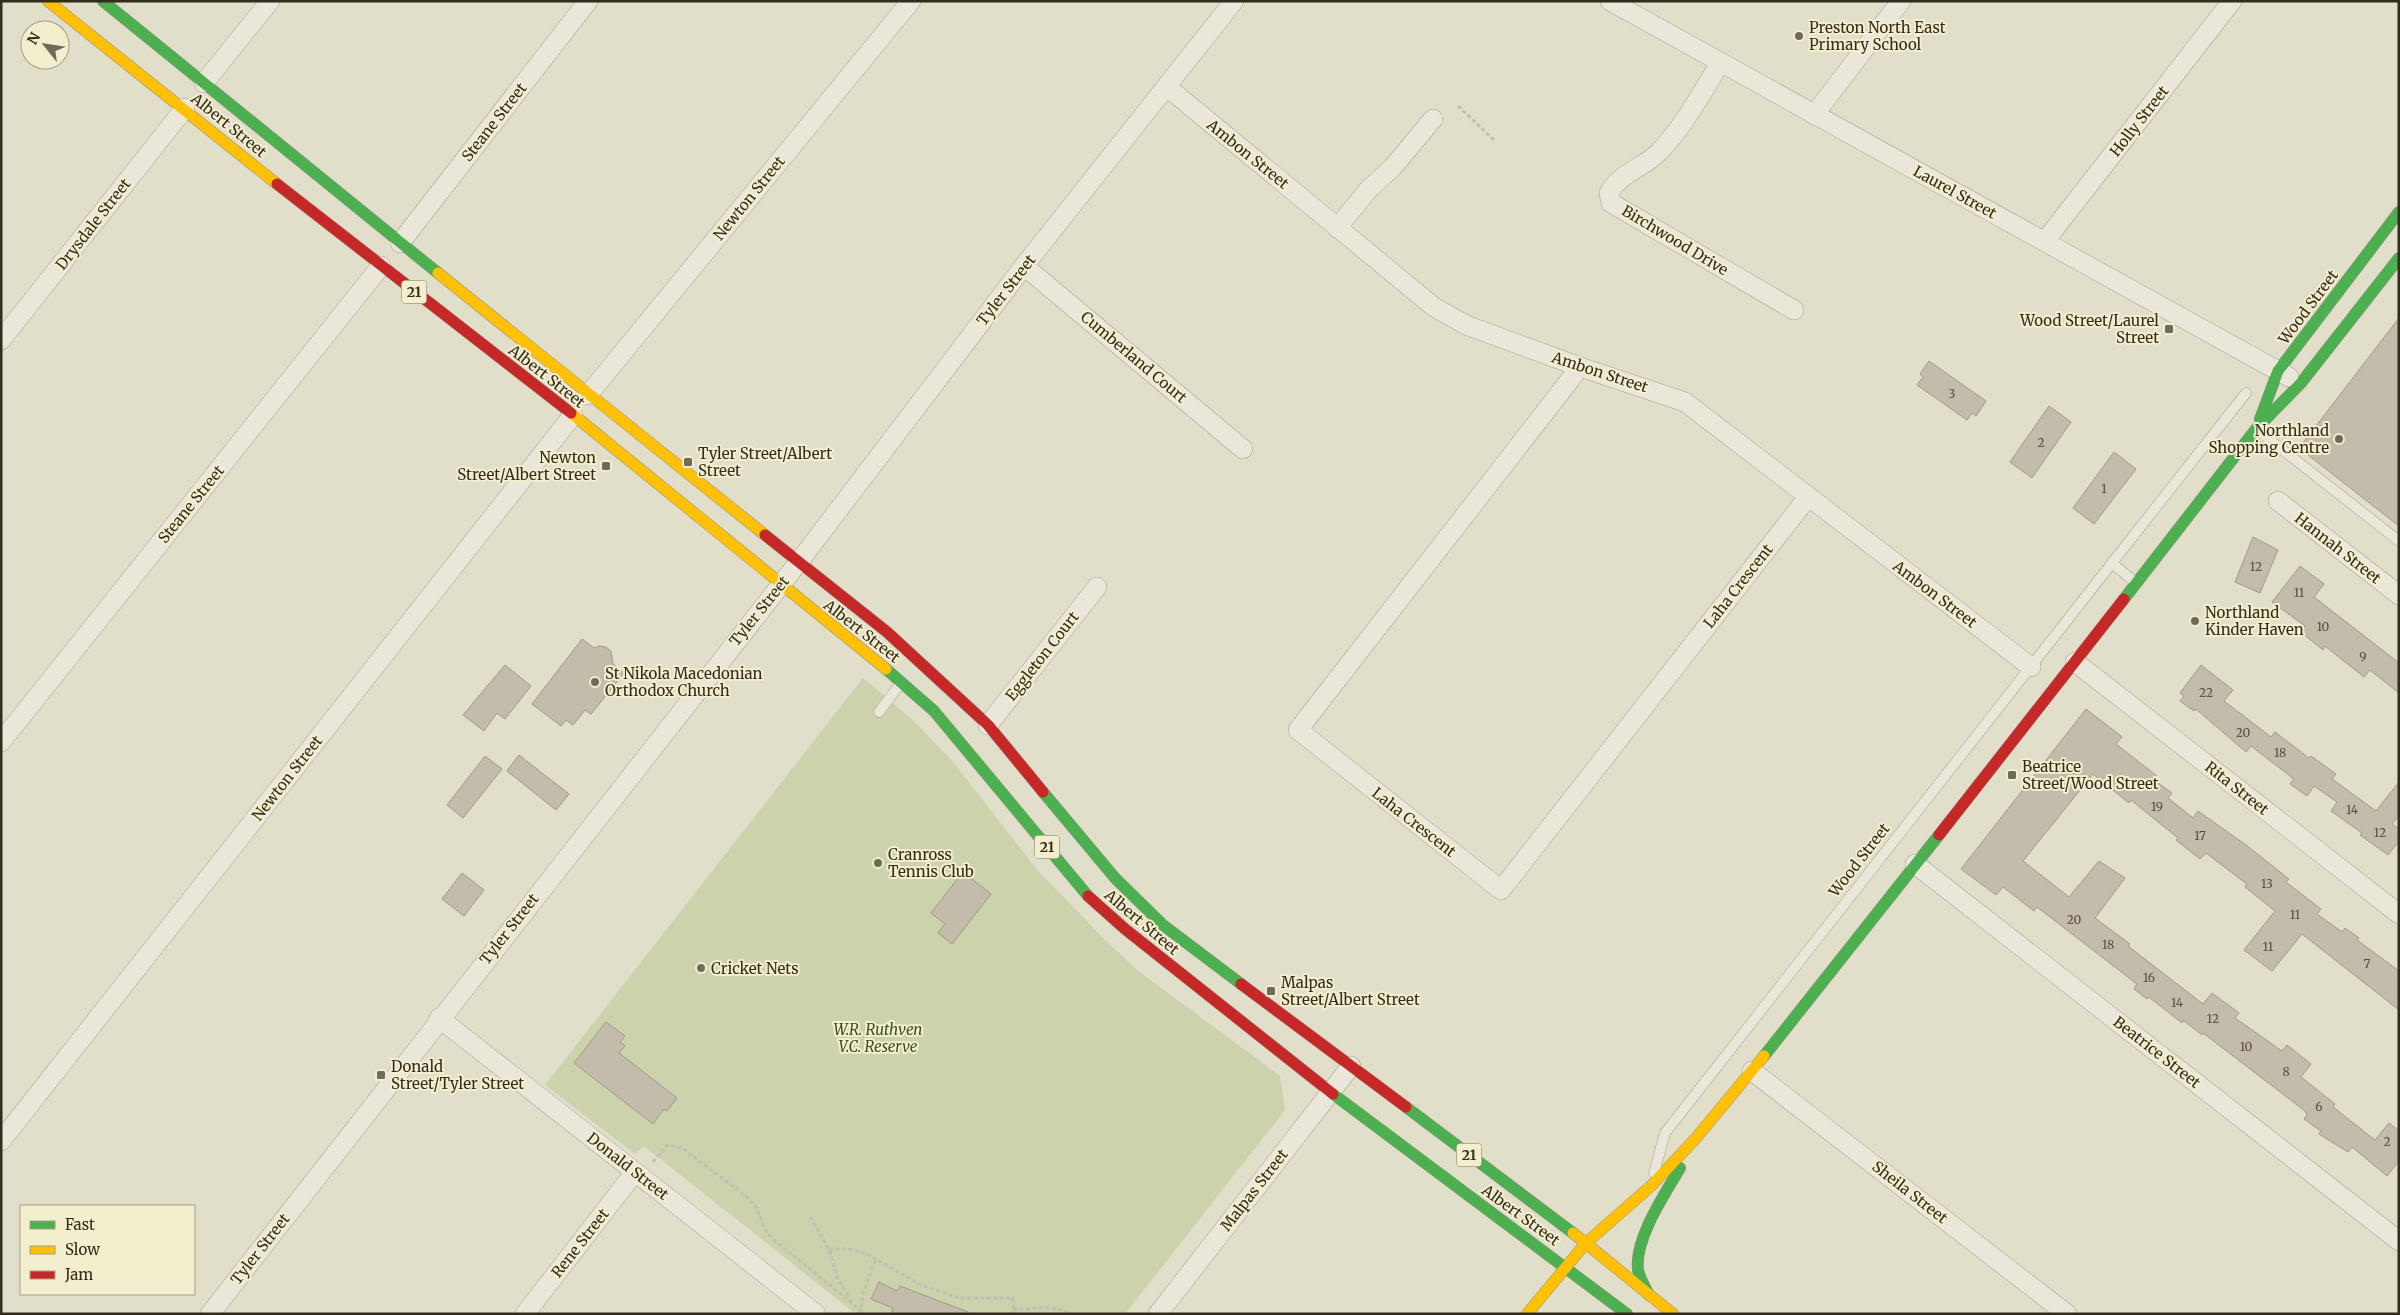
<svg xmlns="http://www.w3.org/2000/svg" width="2400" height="1315" font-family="Merriweather,serif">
  <rect width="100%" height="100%" fill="#e1dec9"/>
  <polygon fill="#cbd2ac" points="863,678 914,721 953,762 1038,871 1106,941 1137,970 1280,1076 1285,1110 1125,1314 856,1314 644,1146 635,1154 545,1085"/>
  <g fill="#c4bcaa" stroke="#a09989">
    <polygon points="2399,318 2399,526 2299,448"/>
    <polygon points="1929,361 1986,401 1976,416 1972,413 1967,420 1917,385 1923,377 1920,374"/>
    <polygon points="2049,406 2071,422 2032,478 2010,462"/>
    <polygon points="2114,452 2136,469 2094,524 2073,508"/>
    <polygon points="2253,537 2278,550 2260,593 2235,582"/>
    <polygon points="2300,566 2324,584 2314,597 2399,663 2399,693 2370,670 2364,677 2325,646 2323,650 2301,632 2305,626 2272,602"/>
    <polygon points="582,639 594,648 599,646 606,647 611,651 613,664 624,673 591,714 585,710 573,725 566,720 561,726 532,704"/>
    <polygon points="505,665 531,686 505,719 497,713 484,731 463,715"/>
    <polygon points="2201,665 2233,690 2224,701 2271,737 2275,732 2309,758 2311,756 2336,774 2332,779 2376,811 2399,782 2399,816 2392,824 2399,829 2399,841 2388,855 2360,835 2362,833 2331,811 2337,802 2314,786 2307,796 2290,784 2294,779 2251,746 2246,752 2196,709 2194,711 2180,701 2184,696 2180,693"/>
    <polygon points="2086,709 2122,737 2116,744 2157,776 2154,780 2172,793 2168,798 2193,818 2198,811 2246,845 2289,879 2286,882 2321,909 2317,914 2342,932 2345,928 2359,938 2357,940 2399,971 2399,1010 2302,934 2272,971 2244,950 2275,911 2245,887 2247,884 2206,853 2200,859 2176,840 2178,838 2131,800 2129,803 2093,774 2023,861 2069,897 2099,861 2125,878 2095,918 2130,944 2128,946 2203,1004 2212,993 2239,1013 2235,1018 2282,1051 2287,1045 2311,1064 2301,1077 2335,1104 2333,1107 2375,1140 2389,1123 2399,1131 2399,1161 2387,1176 2352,1147 2348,1152 2319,1134 2321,1131 2304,1119 2307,1115 2305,1111 2203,1033 2202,1035 2183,1020 2182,1023 2149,997 2147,999 2134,989 2137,984 2037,907 2034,911 2003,887 1996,895 1961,869"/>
    <polygon points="519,755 569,794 556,810 507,771"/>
    <polygon points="485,756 502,769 463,818 447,805"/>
    <polygon points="963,872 991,894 952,944 938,933 945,924 931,913"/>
    <polygon points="462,873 484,890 464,916 442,899"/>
    <polygon points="606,1022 625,1036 620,1042 625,1046 619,1053 677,1098 667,1111 664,1109 653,1124 574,1063"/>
    <polygon points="879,1282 897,1291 900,1286 968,1312 968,1314 891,1314 893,1308 871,1299"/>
  </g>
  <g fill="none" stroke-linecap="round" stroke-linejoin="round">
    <defs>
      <g id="lane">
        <polyline points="2256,429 2399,541"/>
        <polyline points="2112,563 2246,393"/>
        <polyline points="879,712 901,683"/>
        <polyline points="1654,1173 1665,1133 2112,563 2136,583"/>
      </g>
      <g id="street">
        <polyline points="1610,1 2289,377"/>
        <path d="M1720,63C1701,94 1684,126 1659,152C1643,168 1621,172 1609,193L1611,203L1794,310"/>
        <polyline points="204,83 270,1"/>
        <polyline points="1167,87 1434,307 1466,325 1580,367 1685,402 2031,667"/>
        <polyline points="1814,115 1901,1"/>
        <polyline points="1337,228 1368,190 1393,167 1433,119"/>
        <polyline points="2045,241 2232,1"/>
        <polyline points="400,243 588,1"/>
        <polyline points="1024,266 1243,449"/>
        <polyline points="1,340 185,108"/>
        <polyline points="1580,367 1298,730 1501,890 1808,497"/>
        <polyline points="588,395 911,1"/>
        <polyline points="2278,501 2399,595"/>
        <polyline points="2075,662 2399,914"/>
        <polyline points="988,725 1097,587"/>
        <polyline points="1,742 381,266"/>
        <polyline points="1915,864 2399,1241"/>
        <polyline points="439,1018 816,1314"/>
        <polyline points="1752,1071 2067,1314"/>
        <polyline points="1,1141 573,415"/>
        <polyline points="210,1314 798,563 1024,266 1234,1"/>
        <polyline points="525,1314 635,1172"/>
        <polyline points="1158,1314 1351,1066"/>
      </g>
      <g id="fast">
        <polyline points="103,1 438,273"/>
        <polyline points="2260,419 2278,371 2399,212"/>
        <polyline points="2124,599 2256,429 2301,383 2399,258"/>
        <polyline points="886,669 934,711 1088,896"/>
        <polyline points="1043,792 1115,878 1163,925 1241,984"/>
        <polyline points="1764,1056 1939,835"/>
        <polyline points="1333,1094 1627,1314"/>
        <polyline points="1406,1107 1573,1233"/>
        <path d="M1649,1295C1645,1287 1640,1279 1638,1270C1634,1239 1665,1194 1680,1168"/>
      </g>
      <g id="slow">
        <polyline points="48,1 277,184"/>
        <polyline points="438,273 765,535"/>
        <polyline points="571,413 886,669"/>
        <polyline points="1573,1233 1673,1314"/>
        <polyline points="1527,1314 1586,1243 1651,1186 1696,1138 1764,1056"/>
      </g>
      <g id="jam">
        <polyline points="277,184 571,413"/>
        <polyline points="765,535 887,632 988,725 1043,792"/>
        <polyline points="1939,835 2124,599"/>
        <polyline points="1088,896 1125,929 1333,1094"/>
        <polyline points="1241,984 1406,1107"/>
      </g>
    </defs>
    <use href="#lane" stroke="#a5a293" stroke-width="11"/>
    <use href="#street" stroke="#a5a293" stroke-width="20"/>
    <use href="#fast" stroke="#959183" stroke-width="12"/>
    <use href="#slow" stroke="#959183" stroke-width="12"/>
    <use href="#jam" stroke="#959183" stroke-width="12"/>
    <g stroke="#c1bfb2" stroke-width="3" stroke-dasharray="4 2.5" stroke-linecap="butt">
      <polyline points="1458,106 1495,141"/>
      <polyline points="653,1162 667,1145 682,1148 746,1196 756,1207 765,1229 773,1239 862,1311"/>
      <polyline points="810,1217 829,1249 838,1280 848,1294 846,1297"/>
      <polyline points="829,1249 850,1249 867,1254 921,1285 959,1298 1013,1298 1014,1314"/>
      <path d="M1013,1309C1032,1309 1055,1304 1071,1314"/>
      <polyline points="860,1314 863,1293 876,1259"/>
    </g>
    <use href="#lane" stroke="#eae7da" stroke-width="10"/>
    <use href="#street" stroke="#eae7da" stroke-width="19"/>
    <use href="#fast" stroke="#4caf50" stroke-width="11"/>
    <use href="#slow" stroke="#ffc107" stroke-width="11"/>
    <use href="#jam" stroke="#c62828" stroke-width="11"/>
  </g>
  <g fill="#706a59" stroke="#f3eece" stroke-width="2">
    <circle cx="1799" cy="36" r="5"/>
    <rect x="2164" y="324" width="10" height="10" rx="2.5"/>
    <circle cx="2339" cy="439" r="5"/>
    <rect x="683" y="457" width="10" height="10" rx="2.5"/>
    <rect x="601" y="461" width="10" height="10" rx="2.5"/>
    <circle cx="2195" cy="621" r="5"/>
    <circle cx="595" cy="682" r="5"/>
    <rect x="2007" y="770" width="10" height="10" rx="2.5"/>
    <circle cx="878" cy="863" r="5"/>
    <circle cx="701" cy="968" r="5"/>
    <rect x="1266" y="986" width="10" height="10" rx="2.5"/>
    <rect x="376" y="1070" width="10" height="10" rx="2.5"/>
  </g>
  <g text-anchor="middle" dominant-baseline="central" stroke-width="4" stroke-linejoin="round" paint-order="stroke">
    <g font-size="12" fill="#574f40">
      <text x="1952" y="393">3</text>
      <text x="2041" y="442">2</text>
      <text x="2104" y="488">1</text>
      <text x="2256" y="566">12</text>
      <text x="2299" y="592">11</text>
      <text x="2323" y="626">10</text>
      <text x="2363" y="656">9</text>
      <text x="2206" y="692">22</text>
      <text x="2243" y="732">20</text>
      <text x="2280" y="752">18</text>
      <text x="2157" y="806">19</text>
      <text x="2352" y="809">14</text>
      <text x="2380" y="832">12</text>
      <text x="2200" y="835">17</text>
      <text x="2267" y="883">13</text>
      <text x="2295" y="914">11</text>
      <text x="2074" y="919">20</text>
      <text x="2108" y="944">18</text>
      <text x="2268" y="946">11</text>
      <text x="2367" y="963">7</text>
      <text x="2149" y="977">16</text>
      <text x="2177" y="1002">14</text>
      <text x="2213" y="1018">12</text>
      <text x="2246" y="1046">10</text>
      <text x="2286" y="1071">8</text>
      <text x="2319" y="1106">6</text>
      <text x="2387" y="1141">2</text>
    </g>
    <g fill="#f3eece" stroke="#6d6651" stroke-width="1">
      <rect x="401.5" y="280.5" width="25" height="23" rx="4"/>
      <rect x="1034.5" y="835.5" width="25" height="23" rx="4"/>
      <rect x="1456.5" y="1143.5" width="25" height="23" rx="4"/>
    </g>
    <g font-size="14" font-weight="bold" fill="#332b1c">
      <text x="414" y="292">21</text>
      <text x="1047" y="847">21</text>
      <text x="1469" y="1155">21</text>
    </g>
    <g font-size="15" fill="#332b1c" stroke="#f3eece" text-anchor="start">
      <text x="1809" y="27">Preston North East<tspan x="1809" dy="17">Primary School</tspan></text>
      <text x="2159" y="320" text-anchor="end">Wood Street/Laurel<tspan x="2159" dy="17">Street</tspan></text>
      <text x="2329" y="430" text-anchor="end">Northland<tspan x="2329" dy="17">Shopping Centre</tspan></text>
      <text x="698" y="453">Tyler Street/Albert<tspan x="698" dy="17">Street</tspan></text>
      <text x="596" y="457" text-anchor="end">Newton<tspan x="596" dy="17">Street/Albert Street</tspan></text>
      <text x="2205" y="612">Northland<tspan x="2205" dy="17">Kinder Haven</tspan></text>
      <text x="605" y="673">St Nikola Macedonian<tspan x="605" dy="17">Orthodox Church</tspan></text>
      <text x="2022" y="766">Beatrice<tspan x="2022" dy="17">Street/Wood Street</tspan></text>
      <text x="888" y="854">Cranross<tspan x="888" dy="17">Tennis Club</tspan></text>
      <text x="711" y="968">Cricket Nets</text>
      <text x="1281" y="982">Malpas<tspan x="1281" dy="17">Street/Albert Street</tspan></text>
      <text x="391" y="1066">Donald<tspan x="391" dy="17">Street/Tyler Street</tspan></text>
    </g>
    <g font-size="15" fill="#332b1c" stroke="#f3eece">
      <text transform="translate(2139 121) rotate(-52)">Holly Street</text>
      <text transform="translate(494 122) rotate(-52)">Steane Street</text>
      <text transform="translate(229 125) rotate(39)">Albert Street</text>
      <text transform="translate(1248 154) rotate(39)">Ambon Street</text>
      <text transform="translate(1955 192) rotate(29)">Laurel Street</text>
      <text transform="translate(749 198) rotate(-51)">Newton Street</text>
      <text transform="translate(93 224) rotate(-52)">Drysdale Street</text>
      <text transform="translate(1675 240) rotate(31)">Birchwood Drive</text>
      <text transform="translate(1006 290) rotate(-52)">Tyler Street</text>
      <text transform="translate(2308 307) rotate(-53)">Wood Street</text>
      <text transform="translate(1134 357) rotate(40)">Cumberland Court</text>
      <text transform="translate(1600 372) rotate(18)">Ambon Street</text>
      <text transform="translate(547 376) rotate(38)">Albert Street</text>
      <text transform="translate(191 504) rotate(-51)">Steane Street</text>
      <text transform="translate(2338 548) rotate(38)">Hannah Street</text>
      <text transform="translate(1738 586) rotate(-52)">Laha Crescent</text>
      <text transform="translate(1935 594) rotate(37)">Ambon Street</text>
      <text transform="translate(759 611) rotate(-51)">Tyler Street</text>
      <text transform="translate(862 631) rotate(38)">Albert Street</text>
      <text transform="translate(1042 656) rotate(-52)">Eggleton Court</text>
      <text transform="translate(287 778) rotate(-52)">Newton Street</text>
      <text transform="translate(2237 788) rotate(38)">Rita Street</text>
      <text transform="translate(1414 822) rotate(38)">Laha Crescent</text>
      <text transform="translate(1859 860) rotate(-52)">Wood Street</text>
      <text transform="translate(1142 922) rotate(40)">Albert Street</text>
      <text transform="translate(509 929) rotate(-52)">Tyler Street</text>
      <text transform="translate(2157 1052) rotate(38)">Beatrice Street</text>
      <text transform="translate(628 1166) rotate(38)">Donald Street</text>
      <text transform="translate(1254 1190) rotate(-52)">Malpas Street</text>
      <text transform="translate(1910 1192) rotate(38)">Sheila Street</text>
      <text transform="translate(1521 1215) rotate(36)">Albert Street</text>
      <text transform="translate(580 1243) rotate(-52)">Rene Street</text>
      <text transform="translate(260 1249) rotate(-52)">Tyler Street</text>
    </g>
    <g font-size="15" font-style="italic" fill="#3c4e24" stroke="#f3eece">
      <text x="878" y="1029">W.R. Ruthven<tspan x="878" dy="17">V.C. Reserve</tspan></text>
    </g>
  </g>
  <rect width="2400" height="1315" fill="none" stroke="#332b1c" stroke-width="5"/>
  <rect x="20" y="1205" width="175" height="90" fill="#f3eece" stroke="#a6a087"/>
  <rect x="30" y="1221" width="25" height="8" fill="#4caf50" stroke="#a6a087"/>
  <text x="65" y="1230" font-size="15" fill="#332b1c">Fast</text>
  <rect x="30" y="1246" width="25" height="8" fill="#ffc107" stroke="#a6a087"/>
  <text x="65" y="1255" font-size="15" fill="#332b1c">Slow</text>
  <rect x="30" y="1271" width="25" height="8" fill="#c62828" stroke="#a6a087"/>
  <text x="65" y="1280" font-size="15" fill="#332b1c">Jam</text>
  <g transform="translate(45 45) rotate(300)"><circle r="24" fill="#f3eece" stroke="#a6a087"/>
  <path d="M0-4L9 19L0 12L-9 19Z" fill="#706a59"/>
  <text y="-8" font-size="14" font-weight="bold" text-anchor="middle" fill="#332b1c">N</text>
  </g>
</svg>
